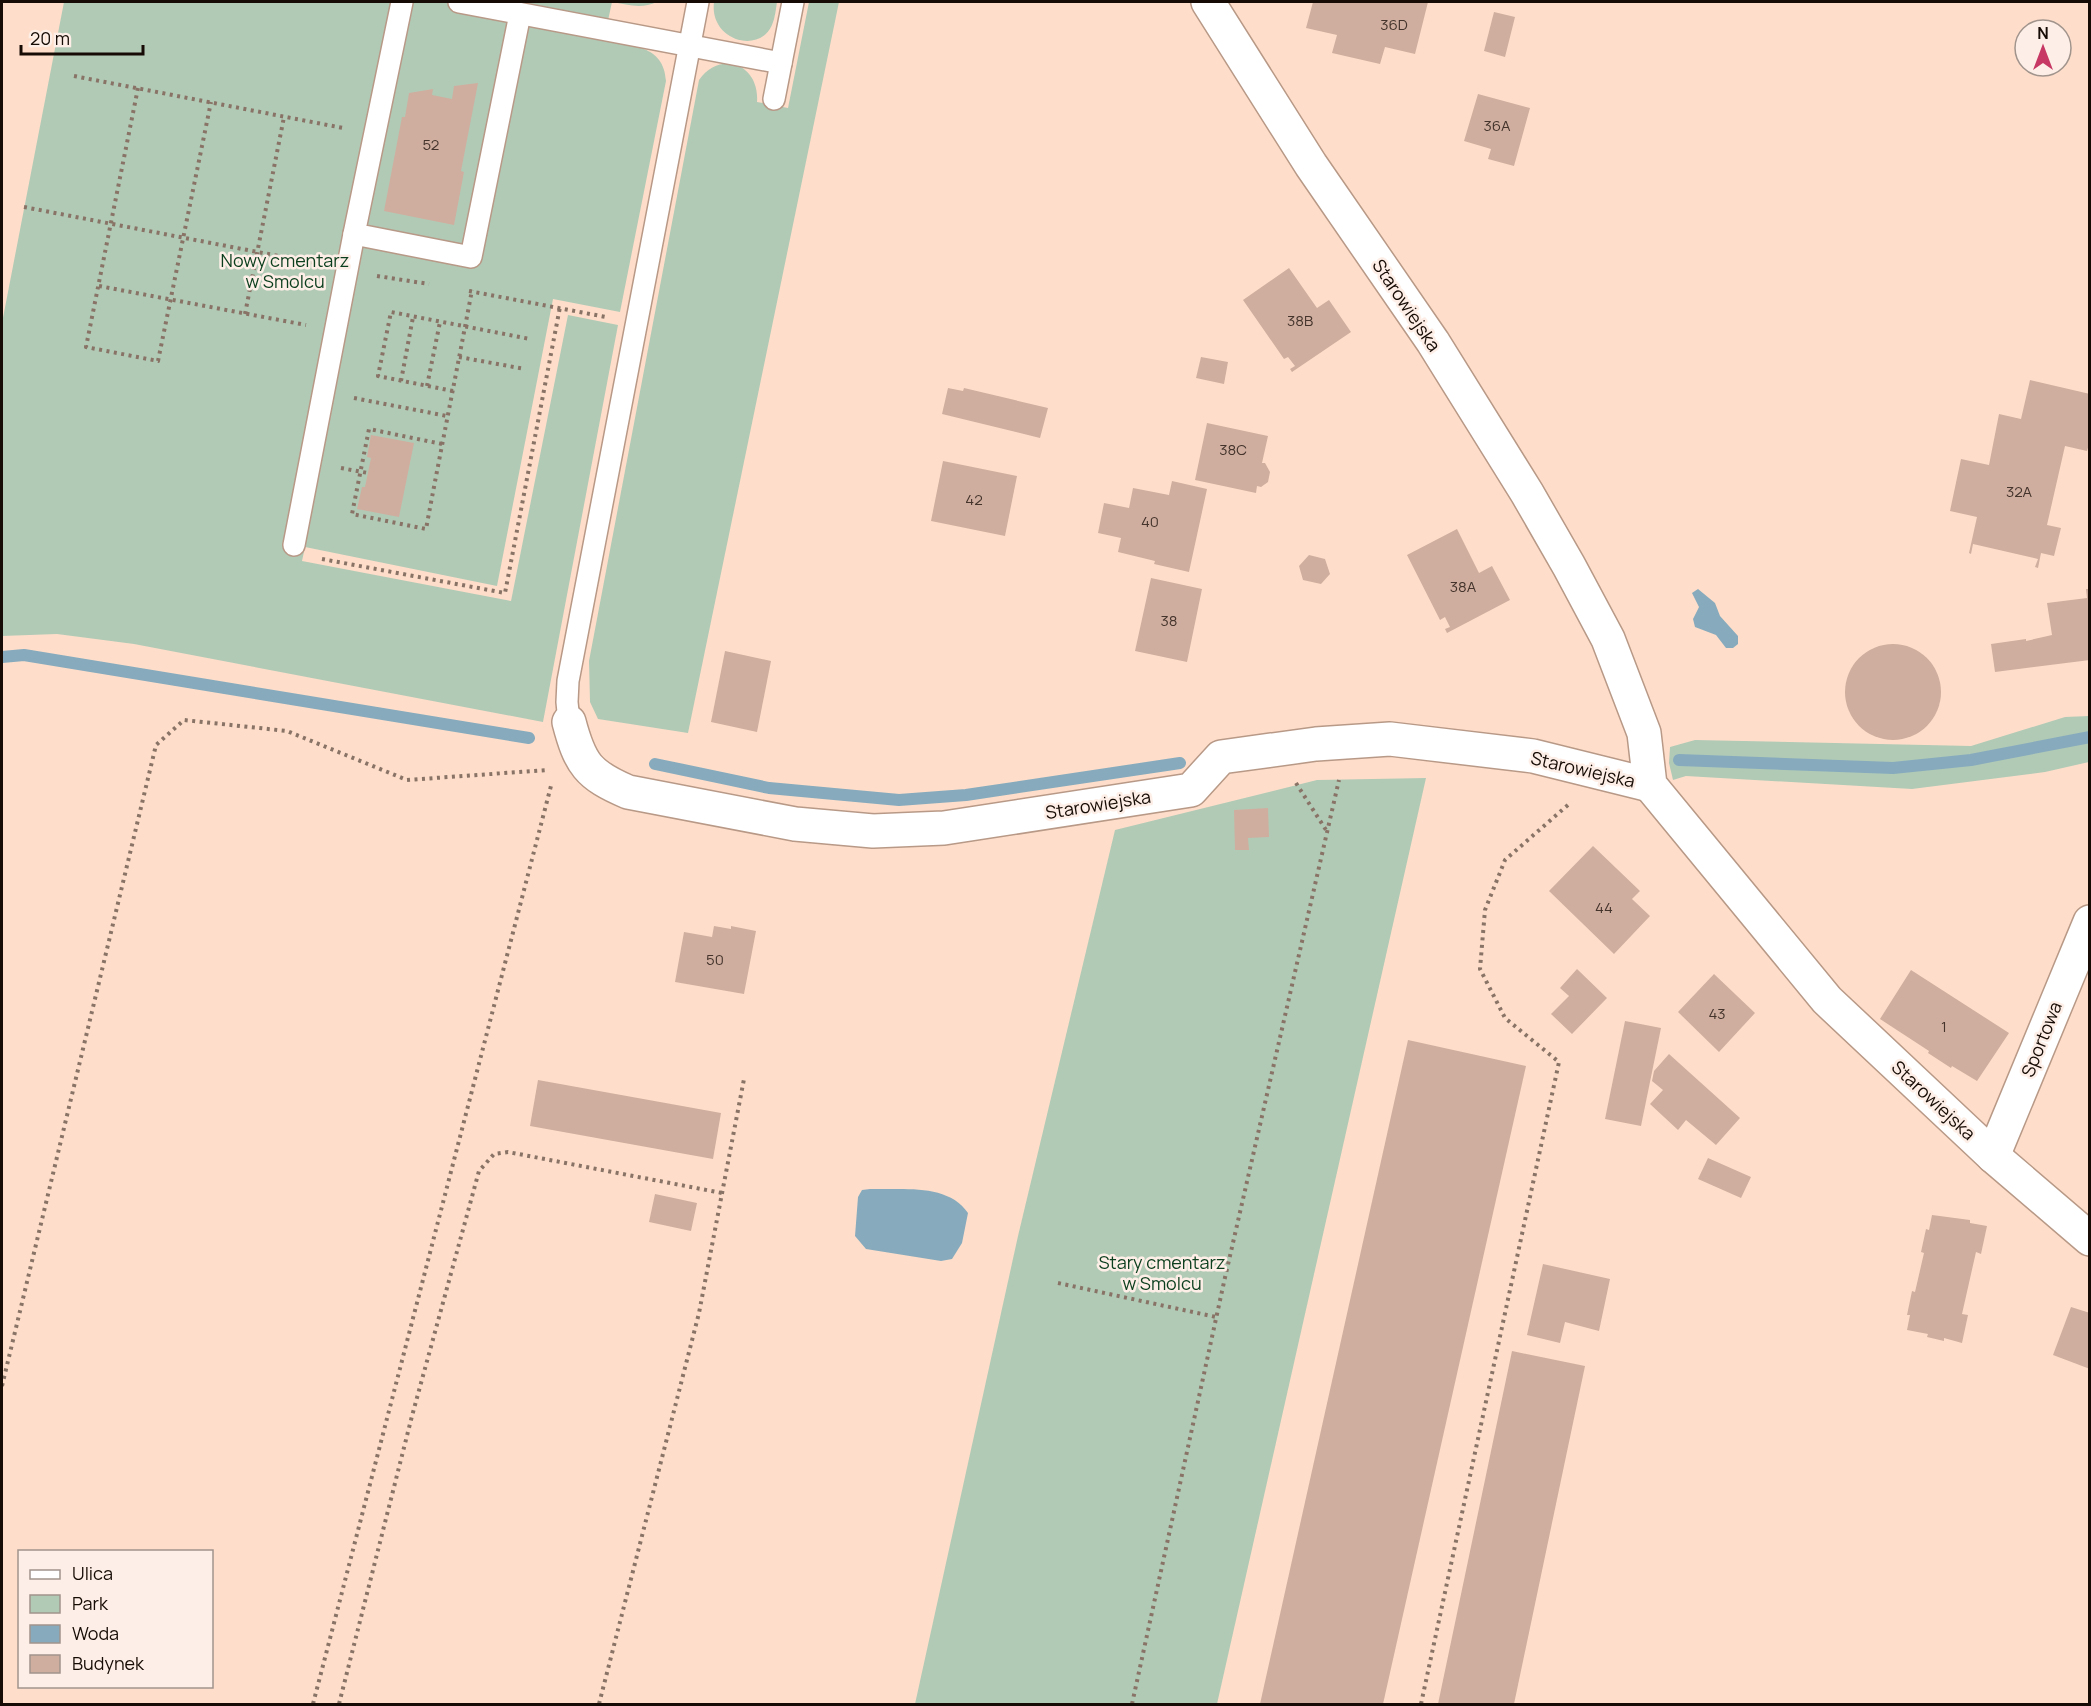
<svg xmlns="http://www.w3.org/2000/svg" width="2091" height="1706" font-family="Manrope,sans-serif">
  <rect width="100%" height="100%" fill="#fedeca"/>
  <g fill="#b1cab6">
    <path d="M64,2H657C642,9 628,5 612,2L604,39C631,47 664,44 666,81L620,312L553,299L497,586L305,547L302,561L511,601L568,315L618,325L543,722L134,644L57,634L2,636V323Z"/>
    <path d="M714,2H777C776,9 775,18 772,25C759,55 709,40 714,2Z"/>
    <path d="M809,2H839L688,733L598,719L590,702L589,661L699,80C721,49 760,65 757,102L788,108Z"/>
    <polygon points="2089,716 2089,762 2045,772 1912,789 1686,776 1673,780 1669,763 1670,747 1695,740 1971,746 2065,717"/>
    <polygon points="1426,778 1217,1704 915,1704 1018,1236 1115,830 1317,780"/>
  </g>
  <g fill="#87abbd">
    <polygon points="1698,589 1715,603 1720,616 1738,636 1738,644 1733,648 1726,648 1716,635 1695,627 1693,619 1699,607 1692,593"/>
    <path d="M870,1189C902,1190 948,1183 968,1213L962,1243L952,1259L941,1261L866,1249L855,1236L858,1197L862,1190Z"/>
  </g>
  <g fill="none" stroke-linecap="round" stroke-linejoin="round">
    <g stroke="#87abbd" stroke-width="12">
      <polyline points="2,657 24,655 529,738"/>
      <polyline points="1679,760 1893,768 1971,760 2090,737"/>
      <polyline points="655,764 769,788 899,800 966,795 1180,763"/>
    </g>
  </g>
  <g fill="#d0ae9f">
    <polygon points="1313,2 1428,2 1415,54 1385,47 1380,64 1332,53 1337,35 1306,28"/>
    <polygon points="1494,12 1515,17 1505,57 1484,51"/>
    <polygon points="478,83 461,171 464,172 454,225 384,211 402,117 405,117 409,93 433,89 432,95 452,99 454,86"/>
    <polygon points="1478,94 1530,108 1514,166 1488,159 1491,149 1464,141"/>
    <polygon points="1289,268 1317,308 1329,300 1351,332 1292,372 1290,369 1295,366 1288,357 1284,359 1243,300"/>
    <polygon points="1201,357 1228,362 1224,384 1196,378"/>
    <polygon points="2030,380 2090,394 2090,441 2087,451 2065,446 2047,525 2061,528 2054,556 2041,553 2038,568 2035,567 2038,559 1973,544 1971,554 1969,553 1977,517 1950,511 1961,459 1989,465 1999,414 2021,419"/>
    <polygon points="948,388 963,391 964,388 1048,408 1040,438 942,414"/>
    <polygon points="1207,423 1268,436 1262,463 1265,463 1270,472 1268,482 1261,487 1257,486 1256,493 1195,480"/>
    <polygon points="371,435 414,443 399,517 357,509 362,487 365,487 371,458 367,457"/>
    <polygon points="943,461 1017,476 1005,536 931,521"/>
    <polygon points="1172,481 1207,489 1189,572 1154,564 1155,561 1118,552 1121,538 1098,533 1104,503 1129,508 1133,488 1169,495"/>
    <polygon points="1457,529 1479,573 1492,566 1510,600 1447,633 1445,629 1450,627 1445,617 1440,620 1407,555"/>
    <polygon points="1309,555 1325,559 1330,574 1321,584 1303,580 1299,566"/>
    <polygon points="1151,578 1202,589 1187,662 1135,651"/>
    <polygon points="2086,589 2090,589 2090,660 1995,672 1991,644 2026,639 2026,641 2052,635 2047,603 2087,598"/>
    <circle cx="1893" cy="692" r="48"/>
    <polygon points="725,651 771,661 757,732 711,722"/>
    <polygon points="1268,808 1269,837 1248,838 1249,850 1235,850 1234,810"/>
    <polygon points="1593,846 1640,891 1632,899 1650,916 1614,954 1549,891"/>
    <polygon points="714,926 731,929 731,926 756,931 744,994 675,982 684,932 712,937"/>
    <polygon points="1577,969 1607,998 1572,1034 1551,1014 1569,996 1560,988"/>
    <polygon points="1911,970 2009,1033 1977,1081 1952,1066 1951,1068 1928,1053 1929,1051 1880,1019"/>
    <polygon points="1714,974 1755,1013 1719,1052 1678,1012"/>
    <polygon points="1625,1021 1661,1028 1641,1126 1605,1119"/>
    <polygon points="1408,1040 1526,1066 1383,1704 1260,1704"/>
    <polygon points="1669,1054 1740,1118 1716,1145 1686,1120 1678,1130 1650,1104 1663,1090 1652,1081 1654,1071"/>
    <polygon points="538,1080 721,1113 713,1159 530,1126"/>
    <polygon points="1708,1158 1751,1177 1741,1198 1698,1179"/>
    <polygon points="655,1194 697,1203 691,1231 649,1222"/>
    <polygon points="1932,1215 1970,1220 1970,1223 1987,1226 1981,1254 1976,1252 1962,1314 1968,1315 1962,1343 1944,1338 1944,1341 1927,1337 1928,1334 1907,1330 1910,1315 1907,1315 1912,1291 1915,1292 1924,1253 1921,1252 1926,1229 1929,1230"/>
    <polygon points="1543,1264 1610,1279 1599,1331 1565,1322 1560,1343 1527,1335"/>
    <polygon points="2071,1307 2090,1313 2090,1369 2053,1355"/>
    <polygon points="1512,1351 1585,1366 1514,1704 1438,1704"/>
  </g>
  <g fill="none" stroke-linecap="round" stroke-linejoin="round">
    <defs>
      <g id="service">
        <polyline points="402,2 354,234 471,257 520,14"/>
        <polyline points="459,2 781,63"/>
        <polyline points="774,99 793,2"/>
        <polyline points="294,545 354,234"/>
        <polyline points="569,722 567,702 568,681 698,2"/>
      </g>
      <g id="minor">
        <polyline points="1208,2 1311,165 1433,342 1527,493 1569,566 1608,639 1644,733 1650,785 1827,1000 1993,1156 2090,1239"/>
        <path d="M569,722C580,764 588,775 628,792L795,824L873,831L944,828L1191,790L1221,757L1316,744L1390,739L1533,756L1650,785"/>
        <polyline points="1993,1156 2090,922"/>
      </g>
    </defs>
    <use href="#service" stroke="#b89987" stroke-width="24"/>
    <use href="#minor" stroke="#b89987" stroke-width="36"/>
    <g stroke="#887366" stroke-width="4" stroke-dasharray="3 4.5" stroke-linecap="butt">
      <polyline points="74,76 343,128"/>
      <polyline points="138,88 86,347 158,361 211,102"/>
      <polyline points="24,207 315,263"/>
      <polyline points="377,276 429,284"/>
      <polyline points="99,286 306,325"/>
      <polyline points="469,291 606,317"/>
      <polyline points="245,314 284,117"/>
      <polyline points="459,357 525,369"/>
      <polyline points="401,381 413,317"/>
      <polyline points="427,386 440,322"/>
      <polyline points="453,391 378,376 391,312 530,339"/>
      <polyline points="354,398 447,416"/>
      <path d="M442,444L369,429L352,514L426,529C441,449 457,370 472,290"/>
      <polyline points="341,468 368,473"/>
      <polyline points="322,559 505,593 560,307"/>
      <polyline points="1296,783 1326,830"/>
      <polyline points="1058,1283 1216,1317"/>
      <polyline points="2,1386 156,745 184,720 287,731 407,780 547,770"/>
      <polyline points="313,1704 552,782"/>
      <polyline points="339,1704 412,1416 479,1171 494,1154 508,1152 722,1193"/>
      <polyline points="599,1704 699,1313 744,1079"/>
      <polyline points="1132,1704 1224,1282 1339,780"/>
      <polyline points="1421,1704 1559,1062 1505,1018 1480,969 1485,910 1505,860 1569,804"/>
    </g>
    <use href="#service" stroke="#fff" stroke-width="21"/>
    <use href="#minor" stroke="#fff" stroke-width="33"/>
  </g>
  <g text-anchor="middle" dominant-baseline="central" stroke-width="5" stroke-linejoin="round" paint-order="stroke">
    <g font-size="15" fill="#44342c">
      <text x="1394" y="24">36D</text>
      <text x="1497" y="125">36A</text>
      <text x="431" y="144">52</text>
      <text x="1300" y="320">38B</text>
      <text x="1233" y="449">38C</text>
      <text x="2019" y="491">32A</text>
      <text x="974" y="499">42</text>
      <text x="1150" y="521">40</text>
      <text x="1463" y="586">38A</text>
      <text x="1169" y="620">38</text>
      <text x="1604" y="907">44</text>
      <text x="715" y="959">50</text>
      <text x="1717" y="1013">43</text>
      <text x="1944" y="1026">1</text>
    </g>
    <g font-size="18" fill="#0b3e1d" stroke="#fdefe7">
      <text x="285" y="260">Nowy cmentarz<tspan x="285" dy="21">w Smolcu</tspan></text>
      <text x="1162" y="1262">Stary cmentarz<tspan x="1162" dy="21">w Smolcu</tspan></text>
    </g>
    <g font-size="18" fill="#160b05" stroke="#fdefe7">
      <text transform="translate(1407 305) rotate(56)">Starowiejska</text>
      <text transform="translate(1583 769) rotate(13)">Starowiejska</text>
      <text transform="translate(1098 804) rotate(-9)">Starowiejska</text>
      <text transform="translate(2041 1039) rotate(-68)">Sportowa</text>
      <text transform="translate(1934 1100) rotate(43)">Starowiejska</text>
    </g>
  </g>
  <rect width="2091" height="1706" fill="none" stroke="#160b05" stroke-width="6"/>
  <rect x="18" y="1550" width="195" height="138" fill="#fdefe7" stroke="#a1948d" stroke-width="1.5"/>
  <rect x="30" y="1570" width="30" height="9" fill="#ffffff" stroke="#a1948d" stroke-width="1.5"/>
  <text x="72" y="1580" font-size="18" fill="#160b05">Ulica</text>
  <rect x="30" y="1595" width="30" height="18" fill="#b1cab6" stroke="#a1948d" stroke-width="1.5"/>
  <text x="72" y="1610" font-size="18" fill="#160b05">Park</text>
  <rect x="30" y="1625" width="30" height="18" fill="#87abbd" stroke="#a1948d" stroke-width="1.5"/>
  <text x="72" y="1640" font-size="18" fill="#160b05">Woda</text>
  <rect x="30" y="1655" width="30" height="18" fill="#d0ae9f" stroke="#a1948d" stroke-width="1.5"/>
  <text x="72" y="1670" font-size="18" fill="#160b05">Budynek</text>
  <g transform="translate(2043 48)"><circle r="28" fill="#fdefe7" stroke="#a1948d" stroke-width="1.5"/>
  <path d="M0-4.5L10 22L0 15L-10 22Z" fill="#c73964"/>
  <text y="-9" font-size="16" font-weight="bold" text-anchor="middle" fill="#160b05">N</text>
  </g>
  <path d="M21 45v9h122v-9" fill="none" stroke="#160b05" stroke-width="3"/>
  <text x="30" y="45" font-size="18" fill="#160b05" stroke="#fdefe7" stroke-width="4.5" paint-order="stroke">20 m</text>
</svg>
